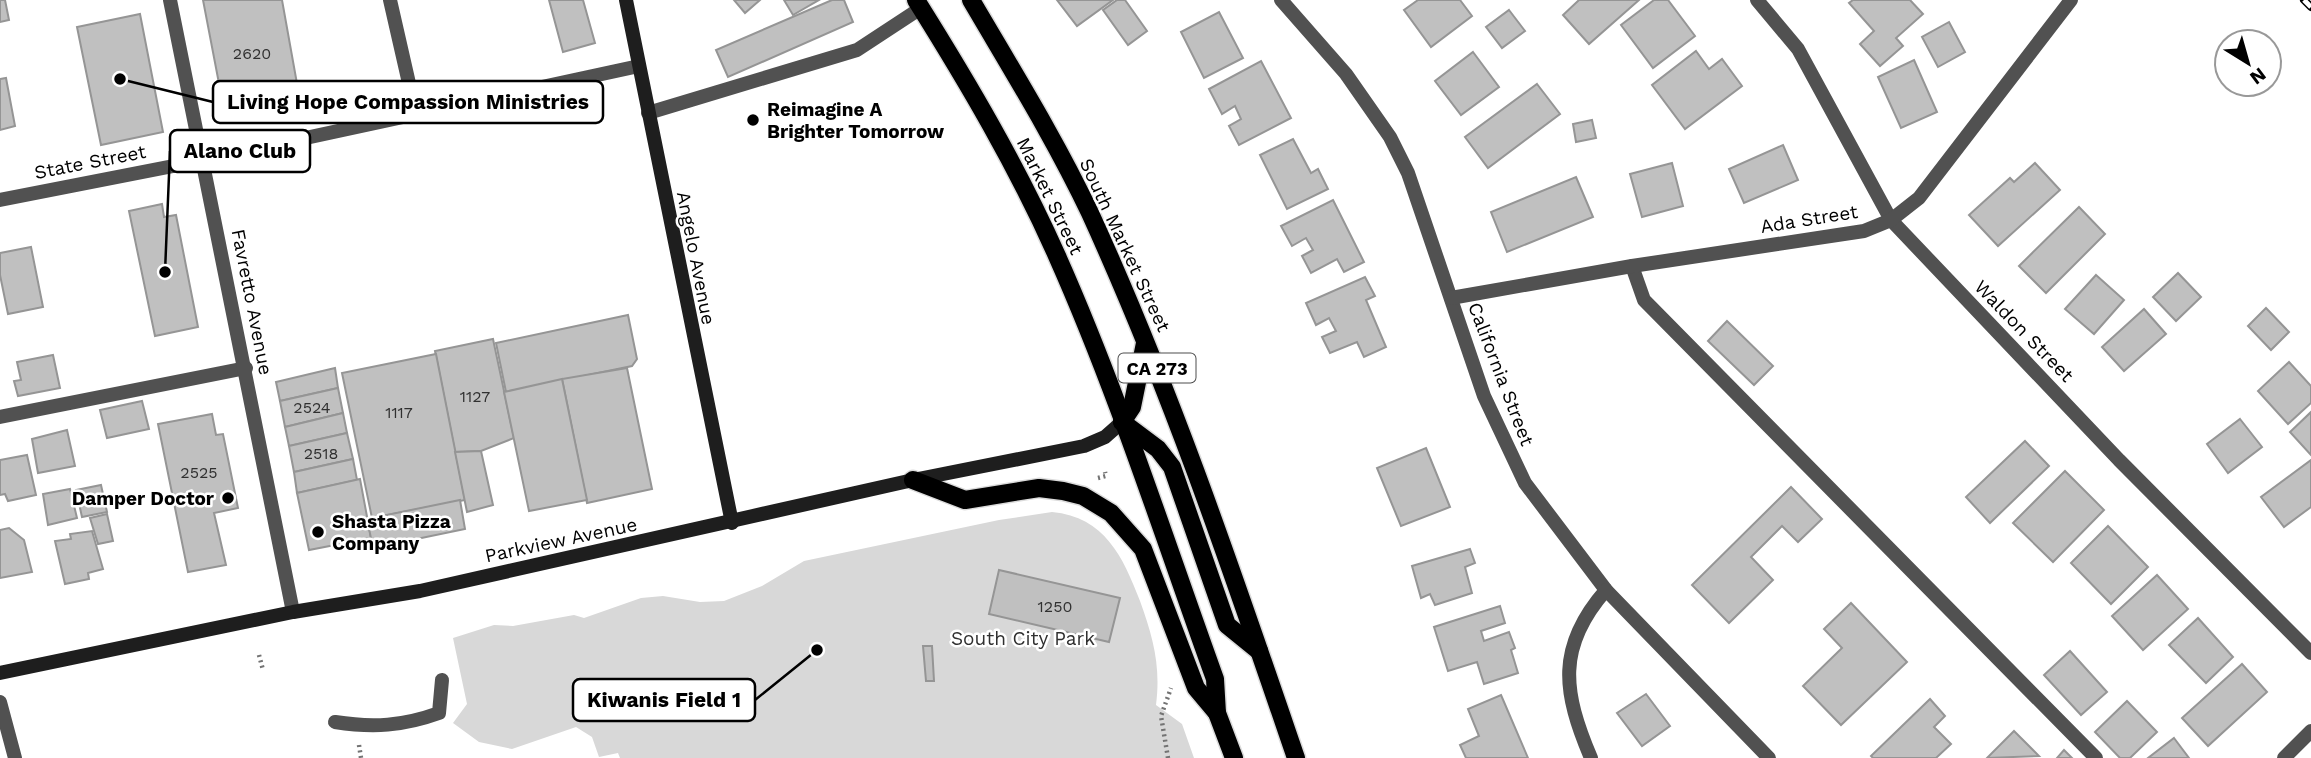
<svg xmlns="http://www.w3.org/2000/svg" width="2311" height="758" font-family="'Work Sans',sans-serif">
  <rect width="100%" height="100%" fill="#fff"/>
  <path fill="#d8d8d8" d="M1052,512C1105,517 1123,557 1140,601C1153,637 1161,666 1156,705L1182,724L1194,758H620L618,753L599,757L592,737L576,727L512,749L479,742L453,723L467,704L453,638L494,625L513,626L574,615L584,618L641,598L663,596L700,602L724,601L762,586L804,561L999,520Z"/>
  <g fill="#c0c0c0" stroke="#959595" stroke-width="2">
    <polygon points="0,0 5,0 9,20 0,22"/>
    <polygon points="203,0 282,0 301,106 226,120"/>
    <polygon points="549,0 583,0 595,43 563,52"/>
    <polygon points="734,0 760,0 745,13"/>
    <polygon points="784,0 819,0 793,15"/>
    <polygon points="832,0 844,0 853,22 728,77 716,50"/>
    <polygon points="1057,0 1113,0 1077,26"/>
    <polygon points="1117,0 1125,0 1147,31 1128,45 1103,10"/>
    <polygon points="1418,0 1460,0 1472,16 1431,47 1404,10"/>
    <polygon points="1579,0 1639,0 1589,44 1563,15"/>
    <polygon points="1654,0 1668,0 1695,36 1653,68 1621,25"/>
    <polygon points="1853,0 1910,0 1923,14 1896,38 1903,46 1880,66 1860,44 1874,31 1849,3"/>
    <polygon points="1509,10 1525,31 1502,48 1486,27"/>
    <polygon points="1219,12 1243,58 1204,78 1181,32"/>
    <polygon points="140,14 163,132 101,145 77,27"/>
    <polygon points="1949,22 1965,52 1938,67 1922,37"/>
    <polygon points="1696,51 1709,69 1722,59 1742,86 1685,129 1652,85"/>
    <polygon points="1473,52 1499,87 1461,115 1435,81"/>
    <polygon points="1914,60 1937,112 1901,128 1878,77"/>
    <polygon points="1261,61 1291,118 1239,145 1229,126 1241,119 1235,106 1222,114 1209,89"/>
    <polygon points="6,78 15,126 0,130 0,79"/>
    <polygon points="1537,84 1560,114 1488,168 1465,137"/>
    <polygon points="1592,120 1596,138 1576,142 1573,124"/>
    <polygon points="1293,139 1311,173 1318,169 1328,189 1287,209 1260,155"/>
    <polygon points="1783,145 1798,180 1744,203 1729,169"/>
    <polygon points="1672,163 1683,206 1642,217 1630,174"/>
    <polygon points="2035,163 2060,190 1998,246 1969,215 2010,178 2014,182"/>
    <polygon points="1576,177 1593,217 1507,252 1491,212"/>
    <polygon points="1333,200 1364,262 1344,272 1337,259 1311,273 1302,256 1313,250 1306,238 1292,246 1281,226"/>
    <polygon points="162,204 164,217 176,215 198,327 155,336 129,211"/>
    <polygon points="2079,207 2105,234 2046,293 2019,266"/>
    <polygon points="31,247 43,307 8,314 0,275 0,253"/>
    <polygon points="2178,273 2201,297 2176,321 2153,297"/>
    <polygon points="2096,275 2124,300 2094,334 2065,309"/>
    <polygon points="1365,277 1375,296 1366,300 1386,347 1364,357 1357,342 1330,353 1322,337 1336,331 1329,318 1316,325 1306,303"/>
    <polygon points="2266,308 2289,332 2271,350 2248,326"/>
    <polygon points="2144,309 2166,334 2124,371 2102,347"/>
    <polygon points="628,315 637,359 632,366 506,392 496,343"/>
    <polygon points="1727,321 1773,366 1754,385 1708,341"/>
    <polygon points="493,339 514,438 481,451 455,452 435,351"/>
    <polygon points="436,354 465,500 372,518 342,373"/>
    <polygon points="53,355 60,388 18,396 14,381 21,380 17,362"/>
    <polygon points="2289,362 2311,386 2311,403 2288,424 2258,391"/>
    <polygon points="335,368 338,388 280,401 276,382"/>
    <polygon points="627,368 652,489 587,503 562,379"/>
    <polygon points="562,379 587,500 529,511 504,392"/>
    <polygon points="338,388 343,413 285,427 280,401"/>
    <polygon points="142,401 149,429 107,438 100,410"/>
    <polygon points="2311,412 2311,455 2290,432"/>
    <polygon points="343,413 347,433 289,446 285,427"/>
    <polygon points="212,414 216,435 223,434 238,508 214,513 226,565 188,572 158,424"/>
    <polygon points="2240,419 2262,447 2228,473 2207,444"/>
    <polygon points="67,430 75,466 38,473 32,439"/>
    <polygon points="347,433 353,459 294,472 289,446"/>
    <polygon points="2025,441 2049,466 1990,523 1966,497"/>
    <polygon points="1426,448 1450,507 1401,526 1377,468"/>
    <polygon points="481,451 493,505 467,512 455,452"/>
    <polygon points="27,455 36,495 8,501 5,494 0,495 0,460"/>
    <polygon points="353,459 357,480 297,493 294,472"/>
    <polygon points="2311,460 2311,507 2284,527 2261,497"/>
    <polygon points="2065,471 2104,510 2053,562 2013,523"/>
    <polygon points="360,479 371,538 309,550 297,493"/>
    <polygon points="101,485 107,512 82,517 76,490"/>
    <polygon points="1791,487 1822,519 1798,542 1782,526 1751,557 1773,580 1729,623 1692,585"/>
    <polygon points="70,489 77,518 48,525 43,494"/>
    <polygon points="460,500 465,529 373,548 367,519"/>
    <polygon points="107,514 113,541 98,544 90,518"/>
    <polygon points="2108,526 2148,567 2111,604 2071,563"/>
    <polygon points="9,528 24,540 32,572 0,578 0,530"/>
    <polygon points="92,531 103,569 88,573 89,579 65,584 55,541 71,539 70,534"/>
    <polygon points="1470,549 1475,563 1465,567 1472,593 1435,605 1430,594 1421,598 1412,566"/>
    <polygon points="999,570 1120,598 1109,642 989,614"/>
    <polygon points="2157,575 2188,609 2143,650 2112,616"/>
    <polygon points="1851,603 1907,662 1841,725 1803,686 1842,648 1824,629"/>
    <polygon points="1500,606 1505,623 1481,631 1484,641 1509,632 1515,648 1511,650 1518,673 1484,684 1477,662 1448,671 1434,627"/>
    <polygon points="2198,618 2233,657 2206,683 2169,645"/>
    <polygon points="923,646 932,646 934,681 926,681"/>
    <polygon points="2070,651 2107,692 2081,715 2044,675"/>
    <polygon points="2242,664 2267,692 2208,746 2182,718"/>
    <polygon points="1646,694 1670,726 1642,746 1617,713"/>
    <polygon points="1501,695 1528,758 1466,758 1460,745 1479,736 1468,709"/>
    <polygon points="1930,699 1945,716 1934,727 1951,744 1936,758 1873,758 1871,756"/>
    <polygon points="2127,701 2157,732 2130,758 2120,758 2095,732"/>
    <polygon points="2014,731 2039,756 1987,758"/>
    <polygon points="2174,738 2189,758 2148,758"/>
    <polygon points="2064,750 2072,758 2057,758"/>
  </g>
  <g fill="none" stroke-linecap="round" stroke-linejoin="round">
    <defs>
      <g id="primary">
        <path d="M916,0C968,83 1017,166 1057,256C1118,393 1164,538 1215,679L1217,713L1234,758"/>
        <path d="M971,0C1012,70 1055,139 1090,213C1171,390 1233,574 1296,758"/>
        <polyline points="1122,422 1158,449 1172,467 1227,625 1259,651"/>
        <polyline points="1122,422 1132,407 1145,343"/>
        <polyline points="913,480 965,500 1039,488 1063,491 1083,496 1111,513 1143,549 1196,688 1217,713"/>
      </g>
    </defs>
    <use href="#primary" stroke="#dbdbdb" stroke-width="21"/>
    <g stroke="#737373" stroke-width="4.5" stroke-dasharray="2 3.5" stroke-linecap="butt">
      <polyline points="1098,478 1106,476 1105,472"/>
      <polyline points="259,655 263,670"/>
      <polyline points="359,745 361,758"/>
      <polyline points="1168,758 1161,716 1171,688"/>
    </g>
    <g stroke="#515151" stroke-width="14">
      <polyline points="390,0 416,114"/>
      <polyline points="648,113 857,50 921,8"/>
      <polyline points="1632,266 1644,300 2096,758"/>
      <polyline points="0,417 246,368"/>
      <path d="M335,722C373,728 403,726 439,713L442,680"/>
    </g>
    <g stroke="#515151" stroke-width="14">
      <polyline points="170,0 293,612"/>
      <polyline points="1281,0 1346,74 1390,137 1408,173 1484,396 1525,483 1606,590 1769,758"/>
      <polyline points="1757,0 1798,49 1891,220 2119,460 2311,653"/>
      <polyline points="0,200 204,160 639,66"/>
      <polyline points="1451,298 1632,266 1864,231 1891,220 1919,198 2071,0"/>
      <polyline points="0,702 15,758"/>
      <path d="M1591,758C1563,692 1556,647 1606,590"/>
      <polyline points="2284,758 2311,731"/>
    </g>
    <g stroke="#1e1e1e" stroke-width="14">
      <polyline points="626,0 732,523"/>
      <polyline points="0,673 293,612 420,591 913,480 1084,446 1105,437 1122,422"/>
    </g>
    <use href="#primary" stroke="#000" stroke-width="18"/>
    <defs>
      <polyline id="rail" points="2304,0 2311,7"/>
    </defs>
    <use href="#rail" stroke="#000" stroke-width="8"/>
    <use href="#rail" stroke="#fff" stroke-width="5" stroke-dasharray="16" stroke-linecap="butt"/>
  </g>
  <g fill="#000" stroke="#fff" stroke-width="2.5">
    <circle cx="753" cy="120" r="7"/>
    <circle cx="228" cy="498" r="7"/>
    <circle cx="318" cy="532" r="7"/>
  </g>
  <g text-anchor="middle" dominant-baseline="central" stroke-width="5" stroke-linejoin="round" paint-order="stroke">
    <g font-size="16" fill="#303030">
      <text x="252" y="53">2620</text>
      <text x="475" y="396">1127</text>
      <text x="312" y="407">2524</text>
      <text x="399" y="412">1117</text>
      <text x="321" y="453">2518</text>
      <text x="199" y="472">2525</text>
      <text x="1055" y="606">1250</text>
    </g>
    <rect fill="#fff" stroke="#4c4c4c" stroke-width="2" x="1118.5" y="353.5" width="77" height="29" rx="5"/>
    <g font-size="18" font-weight="bold" fill="#000">
      <text x="1157" y="368">CA 273</text>
    </g>
    <g font-size="19" font-weight="bold" fill="#000" stroke="#fff" text-anchor="start">
      <text x="767" y="109">Reimagine A<tspan x="767" dy="22">Brighter Tomorrow</tspan></text>
      <text x="214" y="498" text-anchor="end">Damper Doctor</text>
      <text x="332" y="521">Shasta Pizza<tspan x="332" dy="22">Company</tspan></text>
    </g>
    <g font-size="19" fill="#000" stroke="#fff">
      <text transform="translate(90 162) rotate(-11)">State Street</text>
      <text transform="translate(1050 196) rotate(64)">Market Street</text>
      <text transform="translate(1809 219) rotate(-9)">Ada Street</text>
      <text transform="translate(1125 245) rotate(65)">South Market Street</text>
      <text transform="translate(696 258) rotate(79)">Angelo Avenue</text>
      <text transform="translate(252 302) rotate(79)">Favretto Avenue</text>
      <text transform="translate(2024 331) rotate(46)">Waldon Street</text>
      <text transform="translate(1501 374) rotate(69)">California Street</text>
      <text transform="translate(561 540) rotate(-12)">Parkview Avenue</text>
    </g>
    <g font-size="19" fill="#2f2f2f" stroke="#fff">
      <text x="1023" y="638">South City Park</text>
    </g>
  </g>
  <path fill="none" stroke="#000" stroke-width="2.5" d="M120 79L213 102M165 272L170 151M817 650L755 700"/>
  <g fill="#000" stroke="#fff" stroke-width="2.5">
    <circle cx="120" cy="79" r="7"/>
    <circle cx="165" cy="272" r="7"/>
    <circle cx="817" cy="650" r="7"/>
  </g>
  <g fill="#fff" stroke="#000" stroke-width="2.5">
    <rect x="213" y="81" width="390" height="42" rx="7"/>
    <rect x="170" y="130" width="140" height="42" rx="7"/>
    <rect x="573" y="679" width="182" height="42" rx="7"/>
  </g>
  <g font-size="21" text-anchor="middle" font-weight="bold" fill="#000">
    <text x="408" y="109">Living Hope Compassion Ministries</text>
    <text x="240" y="158">Alano Club</text>
    <text x="664" y="707">Kiwanis Field 1</text>
  </g>
  <g transform="translate(2248 63) rotate(143)"><circle r="33" fill="#ffffff" stroke="#999999" stroke-width="2"/>
  <path d="M0-5L12 26L0 18L-12 26Z" fill="#000000"/>
  <text y="-10" font-size="19" font-weight="bold" text-anchor="middle" fill="#000000">N</text>
  </g>
</svg>
